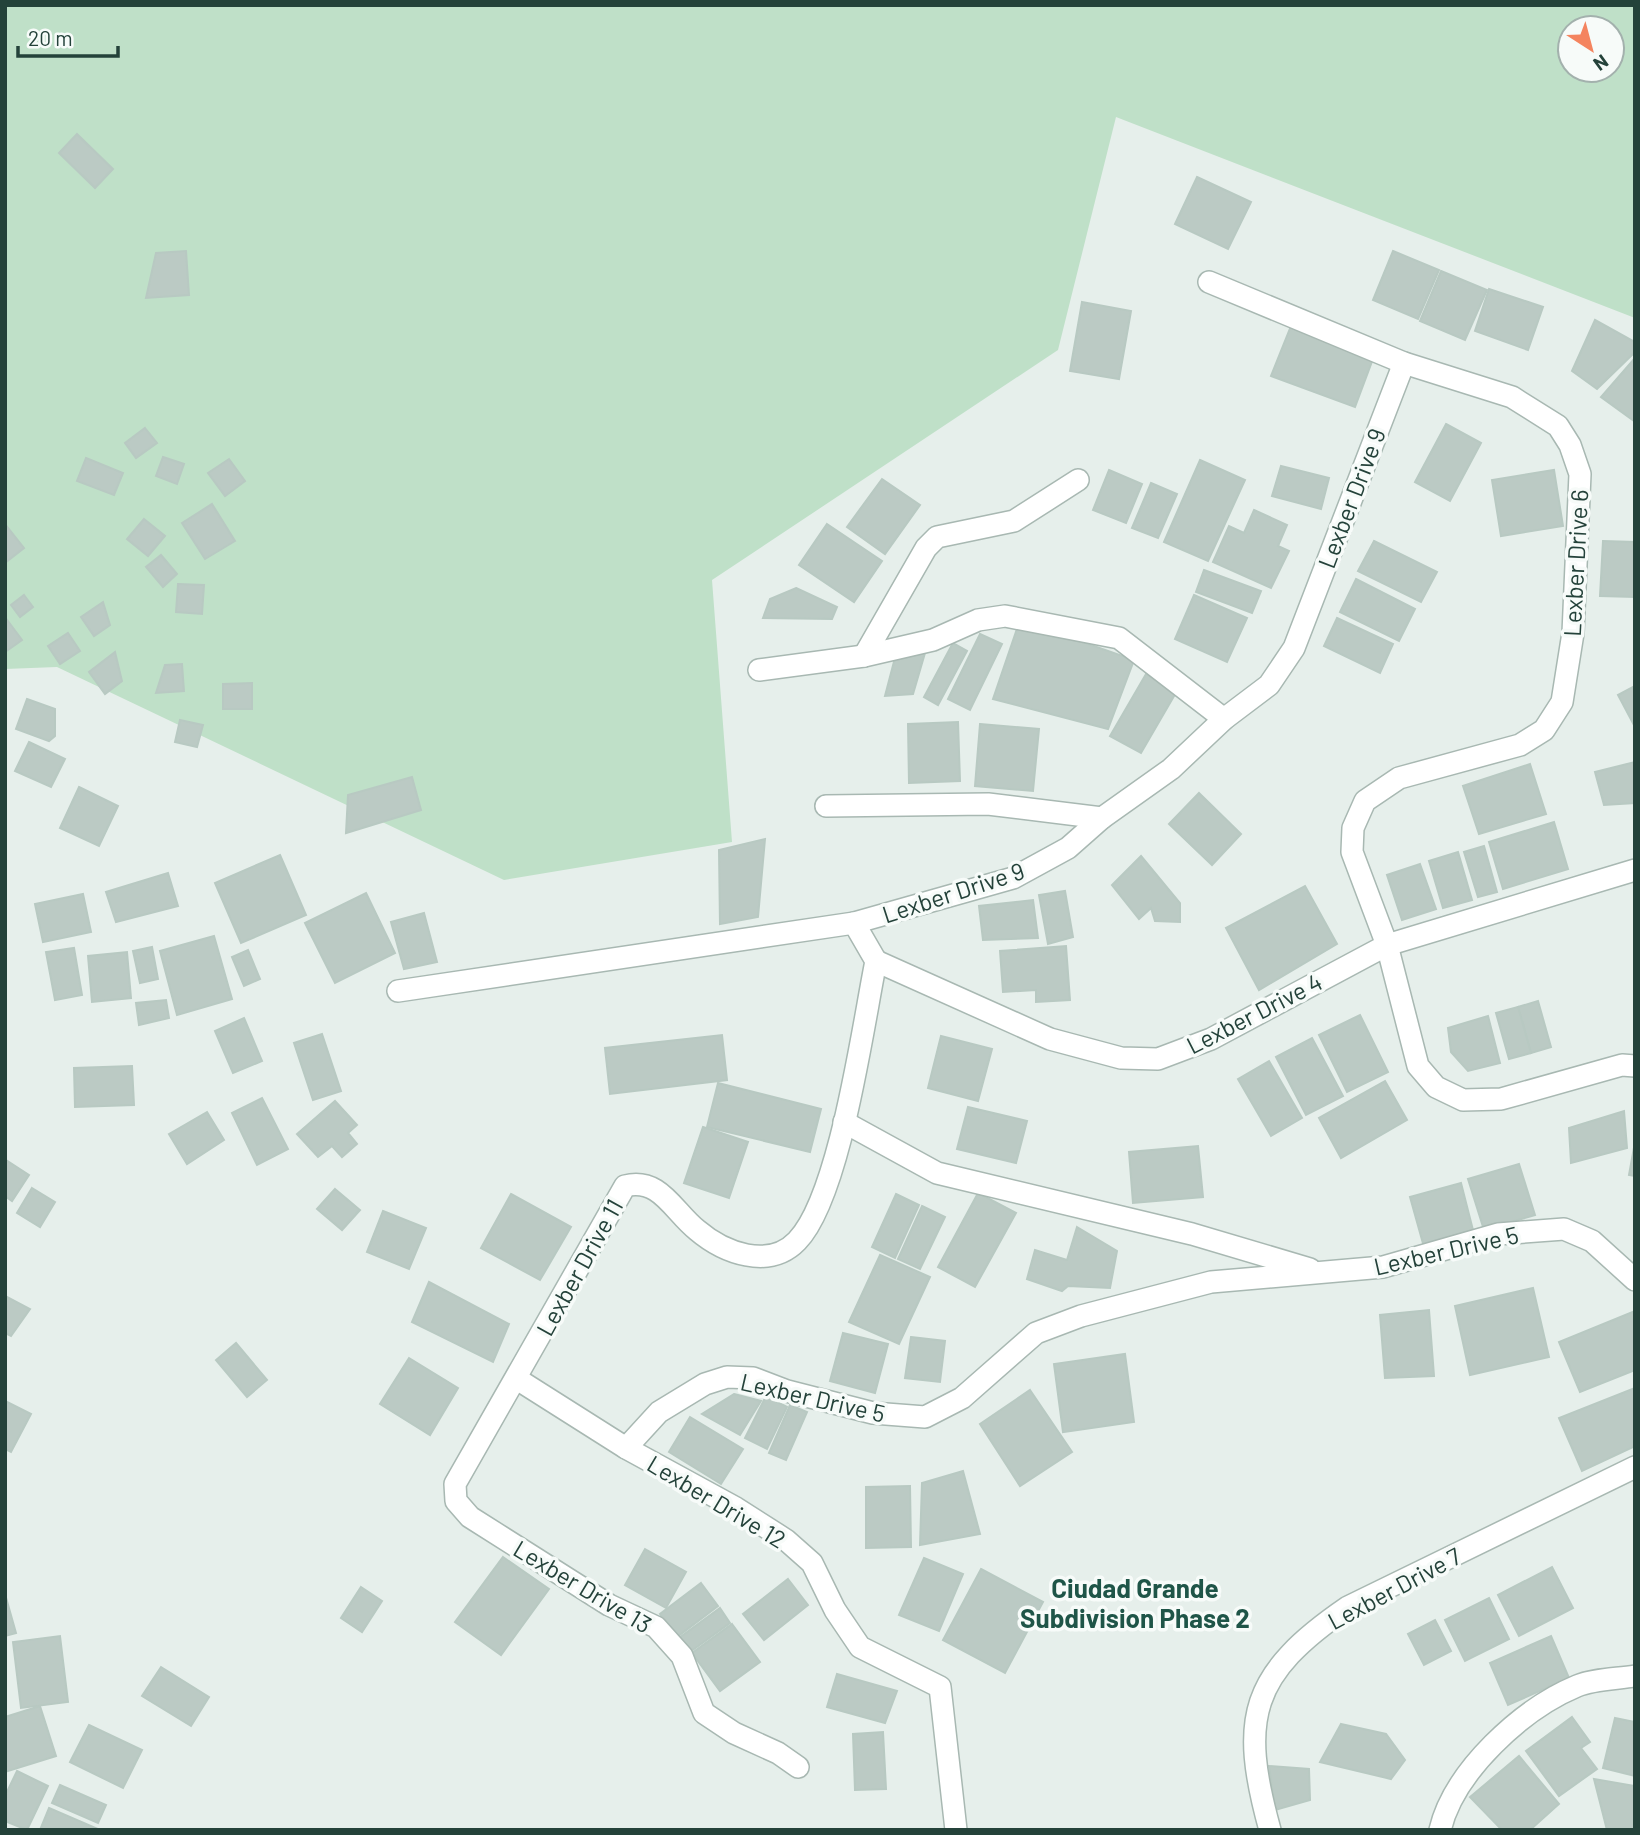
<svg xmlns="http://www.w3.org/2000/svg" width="1640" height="1835" font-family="Barlow,sans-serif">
  <rect width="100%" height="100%" fill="#e6efeb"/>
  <path fill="#bfe0c8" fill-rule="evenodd" d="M5,5H1635V318L1116,117L1058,350L712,580L732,842L504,880L57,667L5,669ZM1570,28H1612V70H1570Z"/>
  <g fill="#bbcac4" stroke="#b8c9c2" stroke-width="2">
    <polygon points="77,134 113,169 95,188 59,153"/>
    <polygon points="1197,177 1251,202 1228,249 1175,224"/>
    <polygon points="186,251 189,295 146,298 156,253"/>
    <polygon points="1393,251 1439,270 1418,319 1373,300"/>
    <polygon points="1441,271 1487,290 1465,340 1420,321"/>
    <polygon points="1489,289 1543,307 1528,350 1475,331"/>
    <polygon points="1082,302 1131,311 1119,379 1070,371"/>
    <polygon points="1595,320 1635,342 1635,352 1597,389 1572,371"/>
    <polygon points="1291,326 1374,356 1355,407 1271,376"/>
    <polygon points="1635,358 1635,421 1634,421 1601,397"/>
    <polygon points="1446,424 1481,443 1450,501 1415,482"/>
    <polygon points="145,428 157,443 136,458 125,443"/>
    <polygon points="163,457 184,464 177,484 156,476"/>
    <polygon points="86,458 123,473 114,495 77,481"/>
    <polygon points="229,459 245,481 225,496 208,473"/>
    <polygon points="1200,460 1245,480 1208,561 1164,542"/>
    <polygon points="1281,466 1329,478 1321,509 1272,496"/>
    <polygon points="1109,470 1142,484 1126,523 1093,510"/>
    <polygon points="1554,470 1563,526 1501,536 1492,480"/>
    <polygon points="882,479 920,505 885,554 847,527"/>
    <polygon points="1151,483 1177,494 1158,538 1132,528"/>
    <polygon points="212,504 235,541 205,559 182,523"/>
    <polygon points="1254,510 1287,525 1278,546 1289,551 1271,588 1213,562 1229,526 1244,533"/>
    <polygon points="144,519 165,536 148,556 127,539"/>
    <polygon points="5,524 24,548 5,563"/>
    <polygon points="827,524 882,561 854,602 799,565"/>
    <polygon points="1374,541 1437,572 1421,602 1358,571"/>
    <polygon points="1603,541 1635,542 1635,597 1600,596"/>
    <polygon points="161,555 177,574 163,587 146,567"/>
    <polygon points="1204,570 1261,591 1252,613 1196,592"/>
    <polygon points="1356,579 1415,609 1399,641 1340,612"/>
    <polygon points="178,584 204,585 202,614 176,612"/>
    <polygon points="796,588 837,607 832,619 763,618 770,599"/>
    <polygon points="24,595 33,607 20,617 11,605"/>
    <polygon points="1194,595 1247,618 1227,662 1175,639"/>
    <polygon points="103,602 110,625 94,636 81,617"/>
    <polygon points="5,617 22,640 5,652"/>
    <polygon points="1337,618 1393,644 1380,673 1324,646"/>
    <polygon points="1020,620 1134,660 1108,729 993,699"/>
    <polygon points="68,633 80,651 60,664 48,646"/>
    <polygon points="980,634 1002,644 970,710 948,699"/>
    <polygon points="953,643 967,651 938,705 924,697"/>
    <polygon points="115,652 122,681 105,694 89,672"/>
    <polygon points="925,653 913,694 885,696 896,654"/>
    <polygon points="182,664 184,691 156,693 165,665"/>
    <polygon points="1146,674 1177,691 1141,753 1110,736"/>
    <polygon points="252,683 252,709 223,709 223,684"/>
    <polygon points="1635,686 1635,727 1618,695"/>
    <polygon points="27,699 55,709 55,736 49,741 16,729"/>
    <polygon points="180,720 203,725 197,747 175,742"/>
    <polygon points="958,722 960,781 909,783 908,724"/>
    <polygon points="980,724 1039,729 1033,791 975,786"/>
    <polygon points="29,742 65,759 51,787 15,771"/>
    <polygon points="1635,762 1635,803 1604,805 1595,772"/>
    <polygon points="1530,764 1546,814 1479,834 1463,786"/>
    <polygon points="412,777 421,810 346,833 348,795"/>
    <polygon points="79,787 118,806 99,846 60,828"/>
    <polygon points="1199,793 1241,834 1212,865 1169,824"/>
    <polygon points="1554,822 1568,869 1503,889 1489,842"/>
    <polygon points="765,839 758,917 720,924 719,850"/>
    <polygon points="1484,846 1497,892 1478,897 1464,852"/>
    <polygon points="1458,852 1472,900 1443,908 1429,861"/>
    <polygon points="280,855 306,915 241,943 215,883"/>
    <polygon points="1141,856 1180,903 1180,922 1155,921 1151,908 1139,919 1112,885"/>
    <polygon points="1420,864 1436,909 1402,920 1387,875"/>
    <polygon points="168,873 178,906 116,922 106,892"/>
    <polygon points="1305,886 1337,944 1259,990 1226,928"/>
    <polygon points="1065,891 1073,937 1048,944 1039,895"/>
    <polygon points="366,893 395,953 335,983 305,923"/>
    <polygon points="83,894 91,932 43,942 35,904"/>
    <polygon points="1033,900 1038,938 983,940 979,906"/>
    <polygon points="424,913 437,962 404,969 391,922"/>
    <polygon points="214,936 232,999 177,1015 160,951"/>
    <polygon points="1066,946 1070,1000 1036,1002 1036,990 1003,992 1000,951"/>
    <polygon points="152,947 158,979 140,983 133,951"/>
    <polygon points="74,948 82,995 55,1000 46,952"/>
    <polygon points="248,950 260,979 244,986 232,957"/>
    <polygon points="127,952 131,998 92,1002 88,956"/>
    <polygon points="166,1000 169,1018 139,1025 136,1003"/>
    <polygon points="1538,1001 1551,1047 1531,1053 1518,1007"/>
    <polygon points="1518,1007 1531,1053 1509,1059 1496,1013"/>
    <polygon points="1360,1015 1388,1072 1347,1092 1319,1035"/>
    <polygon points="1488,1016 1500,1063 1468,1071 1451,1052 1448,1028"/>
    <polygon points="244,1018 262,1061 233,1073 215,1031"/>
    <polygon points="322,1034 341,1091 313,1100 294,1043"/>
    <polygon points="722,1035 727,1080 610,1094 605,1048"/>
    <polygon points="941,1036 992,1049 978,1101 928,1088"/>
    <polygon points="1312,1038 1343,1096 1306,1115 1276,1057"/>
    <polygon points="1269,1061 1302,1118 1271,1136 1238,1079"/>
    <polygon points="132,1066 134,1105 75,1107 74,1068"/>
    <polygon points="1385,1081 1407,1120 1341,1158 1319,1118"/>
    <polygon points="718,1083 821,1109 810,1152 707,1127"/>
    <polygon points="262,1098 288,1149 257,1165 232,1113"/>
    <polygon points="335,1101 357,1125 348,1133 357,1144 342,1157 332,1146 318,1157 297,1134"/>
    <polygon points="968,1107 1027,1121 1016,1163 957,1149"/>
    <polygon points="1624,1111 1627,1148 1571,1163 1569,1128"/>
    <polygon points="207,1112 224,1140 187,1164 169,1134"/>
    <polygon points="703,1127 748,1142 729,1198 684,1183"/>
    <polygon points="1635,1142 1635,1176 1629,1175"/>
    <polygon points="1198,1146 1203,1197 1133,1203 1129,1152"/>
    <polygon points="6,1160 29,1175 12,1201 5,1196"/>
    <polygon points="1519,1164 1535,1215 1484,1230 1468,1179"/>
    <polygon points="1461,1183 1474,1234 1424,1247 1410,1197"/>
    <polygon points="32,1188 55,1202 40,1227 17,1213"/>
    <polygon points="335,1189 360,1210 342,1230 317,1209"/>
    <polygon points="978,1193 1016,1213 975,1287 938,1267"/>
    <polygon points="511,1194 571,1227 540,1280 481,1248"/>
    <polygon points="896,1194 919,1205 895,1258 872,1247"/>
    <polygon points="922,1206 945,1217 920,1269 898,1259"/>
    <polygon points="383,1211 426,1228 409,1269 367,1252"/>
    <polygon points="1077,1227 1117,1251 1110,1288 1068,1286 1062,1291 1027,1279 1035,1250 1067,1260"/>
    <polygon points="880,1255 930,1277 899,1344 849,1322"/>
    <polygon points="429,1282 509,1324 493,1362 412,1322"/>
    <polygon points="1533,1288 1549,1357 1470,1375 1455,1306"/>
    <polygon points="5,1296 30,1309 11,1336 5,1333"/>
    <polygon points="1429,1310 1434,1376 1385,1378 1380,1315"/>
    <polygon points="1635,1311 1635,1370 1580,1392 1559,1342"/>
    <polygon points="843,1333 888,1344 875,1393 830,1381"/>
    <polygon points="911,1337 945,1341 940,1382 905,1378"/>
    <polygon points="236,1343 267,1380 247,1397 216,1360"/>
    <polygon points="1125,1354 1134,1422 1063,1432 1054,1364"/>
    <polygon points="409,1358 458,1388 430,1435 380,1404"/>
    <polygon points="1635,1388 1635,1446 1582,1471 1559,1418"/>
    <polygon points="1030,1390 1072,1452 1020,1486 980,1424"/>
    <polygon points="734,1394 761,1401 740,1435 702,1414"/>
    <polygon points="766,1396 787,1407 767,1449 745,1438"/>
    <polygon points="5,1401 31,1414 11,1452 5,1449"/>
    <polygon points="790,1405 807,1412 786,1460 769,1453"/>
    <polygon points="690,1417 743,1449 721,1484 669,1452"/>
    <polygon points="963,1471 980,1534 920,1545 922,1483"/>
    <polygon points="910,1486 911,1547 866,1548 866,1487"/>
    <polygon points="645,1549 686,1572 666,1608 625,1585"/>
    <polygon points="503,1557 549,1589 501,1655 455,1622"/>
    <polygon points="924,1558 963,1574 939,1631 899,1615"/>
    <polygon points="1552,1567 1573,1608 1519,1636 1498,1595"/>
    <polygon points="981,1569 1043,1602 1005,1673 943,1640"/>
    <polygon points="788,1579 808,1605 764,1640 743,1614"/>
    <polygon points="701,1583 718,1606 677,1637 660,1614"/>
    <polygon points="361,1587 382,1601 362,1632 341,1618"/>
    <polygon points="5,1594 16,1633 5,1636"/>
    <polygon points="1489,1598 1509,1639 1465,1661 1445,1620"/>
    <polygon points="720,1608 730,1623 690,1652 679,1638"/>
    <polygon points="1435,1620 1451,1651 1424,1665 1408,1634"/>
    <polygon points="732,1624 760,1662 720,1691 692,1653"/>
    <polygon points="60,1636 68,1702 21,1708 13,1642"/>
    <polygon points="1551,1636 1569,1678 1508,1705 1490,1663"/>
    <polygon points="161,1667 209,1697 191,1726 142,1696"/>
    <polygon points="837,1674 897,1691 885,1723 827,1707"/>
    <polygon points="40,1706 56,1756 5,1772 5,1717"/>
    <polygon points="1572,1717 1590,1742 1581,1748 1597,1769 1559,1796 1526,1751"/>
    <polygon points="1615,1718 1635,1722 1635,1776 1603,1768"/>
    <polygon points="1341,1724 1386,1734 1405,1760 1391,1779 1320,1762"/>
    <polygon points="89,1725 142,1750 123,1788 70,1762"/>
    <polygon points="883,1732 886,1789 855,1790 853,1734"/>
    <polygon points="1519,1756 1559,1804 1530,1830 1502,1830 1470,1797"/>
    <polygon points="1269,1766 1309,1769 1310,1800 1275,1810"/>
    <polygon points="17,1771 48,1786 27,1830 5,1821 5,1796"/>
    <polygon points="1594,1779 1635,1786 1635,1830 1607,1830"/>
    <polygon points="60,1785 106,1805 98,1823 52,1803"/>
    <polygon points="49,1808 98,1829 97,1830 40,1830"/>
  </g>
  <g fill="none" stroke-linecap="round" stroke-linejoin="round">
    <defs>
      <g id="minor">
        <polyline points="1209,282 1404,363 1512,397 1558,426 1570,445 1580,474 1573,633 1562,702 1544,730 1520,745 1399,778 1365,801 1353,828 1352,852 1387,945 1418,1066 1436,1087 1463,1100 1501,1099 1622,1065 1635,1066"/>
        <polyline points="864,656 926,548 937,537 1014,521 1078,480"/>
        <polyline points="759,670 864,656 933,640 978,620 1005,616 1119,638 1224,719"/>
        <polyline points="826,806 988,804 1102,818"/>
        <polyline points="876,961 1050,1039 1121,1058 1158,1059 1211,1039 1387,945 1635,870"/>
        <polyline points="398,991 854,923 1013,878 1068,848 1102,818 1171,769 1224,719 1269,685 1294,648 1404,363"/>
        <polyline points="844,1122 937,1173 1192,1234 1310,1269"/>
        <polyline points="517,1379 626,1448 736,1508 786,1540 812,1563 835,1610 860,1647 940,1687 956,1830"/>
        <polyline points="626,1448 659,1412 705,1384 727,1377 753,1378 787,1391 873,1413 925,1417 962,1398 1036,1333 1081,1316 1211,1282 1383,1267 1498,1234 1564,1229 1592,1241 1635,1280"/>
        <path d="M798,1767L778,1753L734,1733L704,1713L682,1656L656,1627L609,1605L470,1517L456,1501L455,1484L625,1186C660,1177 673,1211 697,1230C724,1253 769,1270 797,1241C840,1197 863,1025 876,961L854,923"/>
        <path d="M1270,1830C1239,1718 1250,1674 1348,1607L1635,1467"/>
        <path d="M1440,1830C1454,1771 1522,1709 1577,1686C1593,1679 1617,1679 1635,1676"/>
      </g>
    </defs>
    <use href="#minor" stroke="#a8b8b2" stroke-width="24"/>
    <use href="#minor" stroke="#fff" stroke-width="21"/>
  </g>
  <g text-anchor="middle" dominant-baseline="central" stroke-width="7" stroke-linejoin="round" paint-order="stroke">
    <g font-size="24" fill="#24423a" stroke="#f7fbf9">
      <text transform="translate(1351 498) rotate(-69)">Lexber Drive 9</text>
      <text transform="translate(1575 563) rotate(-87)">Lexber Drive 6</text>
      <text transform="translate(953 892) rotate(-18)">Lexber Drive 9</text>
      <text transform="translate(1254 1013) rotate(-27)">Lexber Drive 4</text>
      <text transform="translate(1446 1250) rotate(-13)">Lexber Drive 5</text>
      <text transform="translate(579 1267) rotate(-61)">Lexber Drive 11</text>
      <text transform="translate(813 1397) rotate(13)">Lexber Drive 5</text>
      <text transform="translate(717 1501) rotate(31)">Lexber Drive 12</text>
      <text transform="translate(583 1586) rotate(31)">Lexber Drive 13</text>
      <text transform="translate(1394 1588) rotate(-28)">Lexber Drive 7</text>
    </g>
    <g font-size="26" font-weight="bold" fill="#1f5548" stroke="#f7fbf9">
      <text x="1135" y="1587">Ciudad Grande<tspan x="1135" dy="30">Subdivision Phase 2</tspan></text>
    </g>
  </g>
  <rect width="1640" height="1835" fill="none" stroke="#24423a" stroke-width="14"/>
  <g transform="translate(1591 49) rotate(144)"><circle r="33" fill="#f7fbf9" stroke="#a3b1ad" stroke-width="2"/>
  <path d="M0-5L12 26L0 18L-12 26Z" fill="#f4845f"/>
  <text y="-10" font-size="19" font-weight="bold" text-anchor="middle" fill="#24423a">N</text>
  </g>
  <path d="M18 46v10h100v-10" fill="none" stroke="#24423a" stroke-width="3.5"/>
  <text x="28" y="46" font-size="21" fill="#24423a" stroke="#f7fbf9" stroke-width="5" paint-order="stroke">20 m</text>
</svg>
